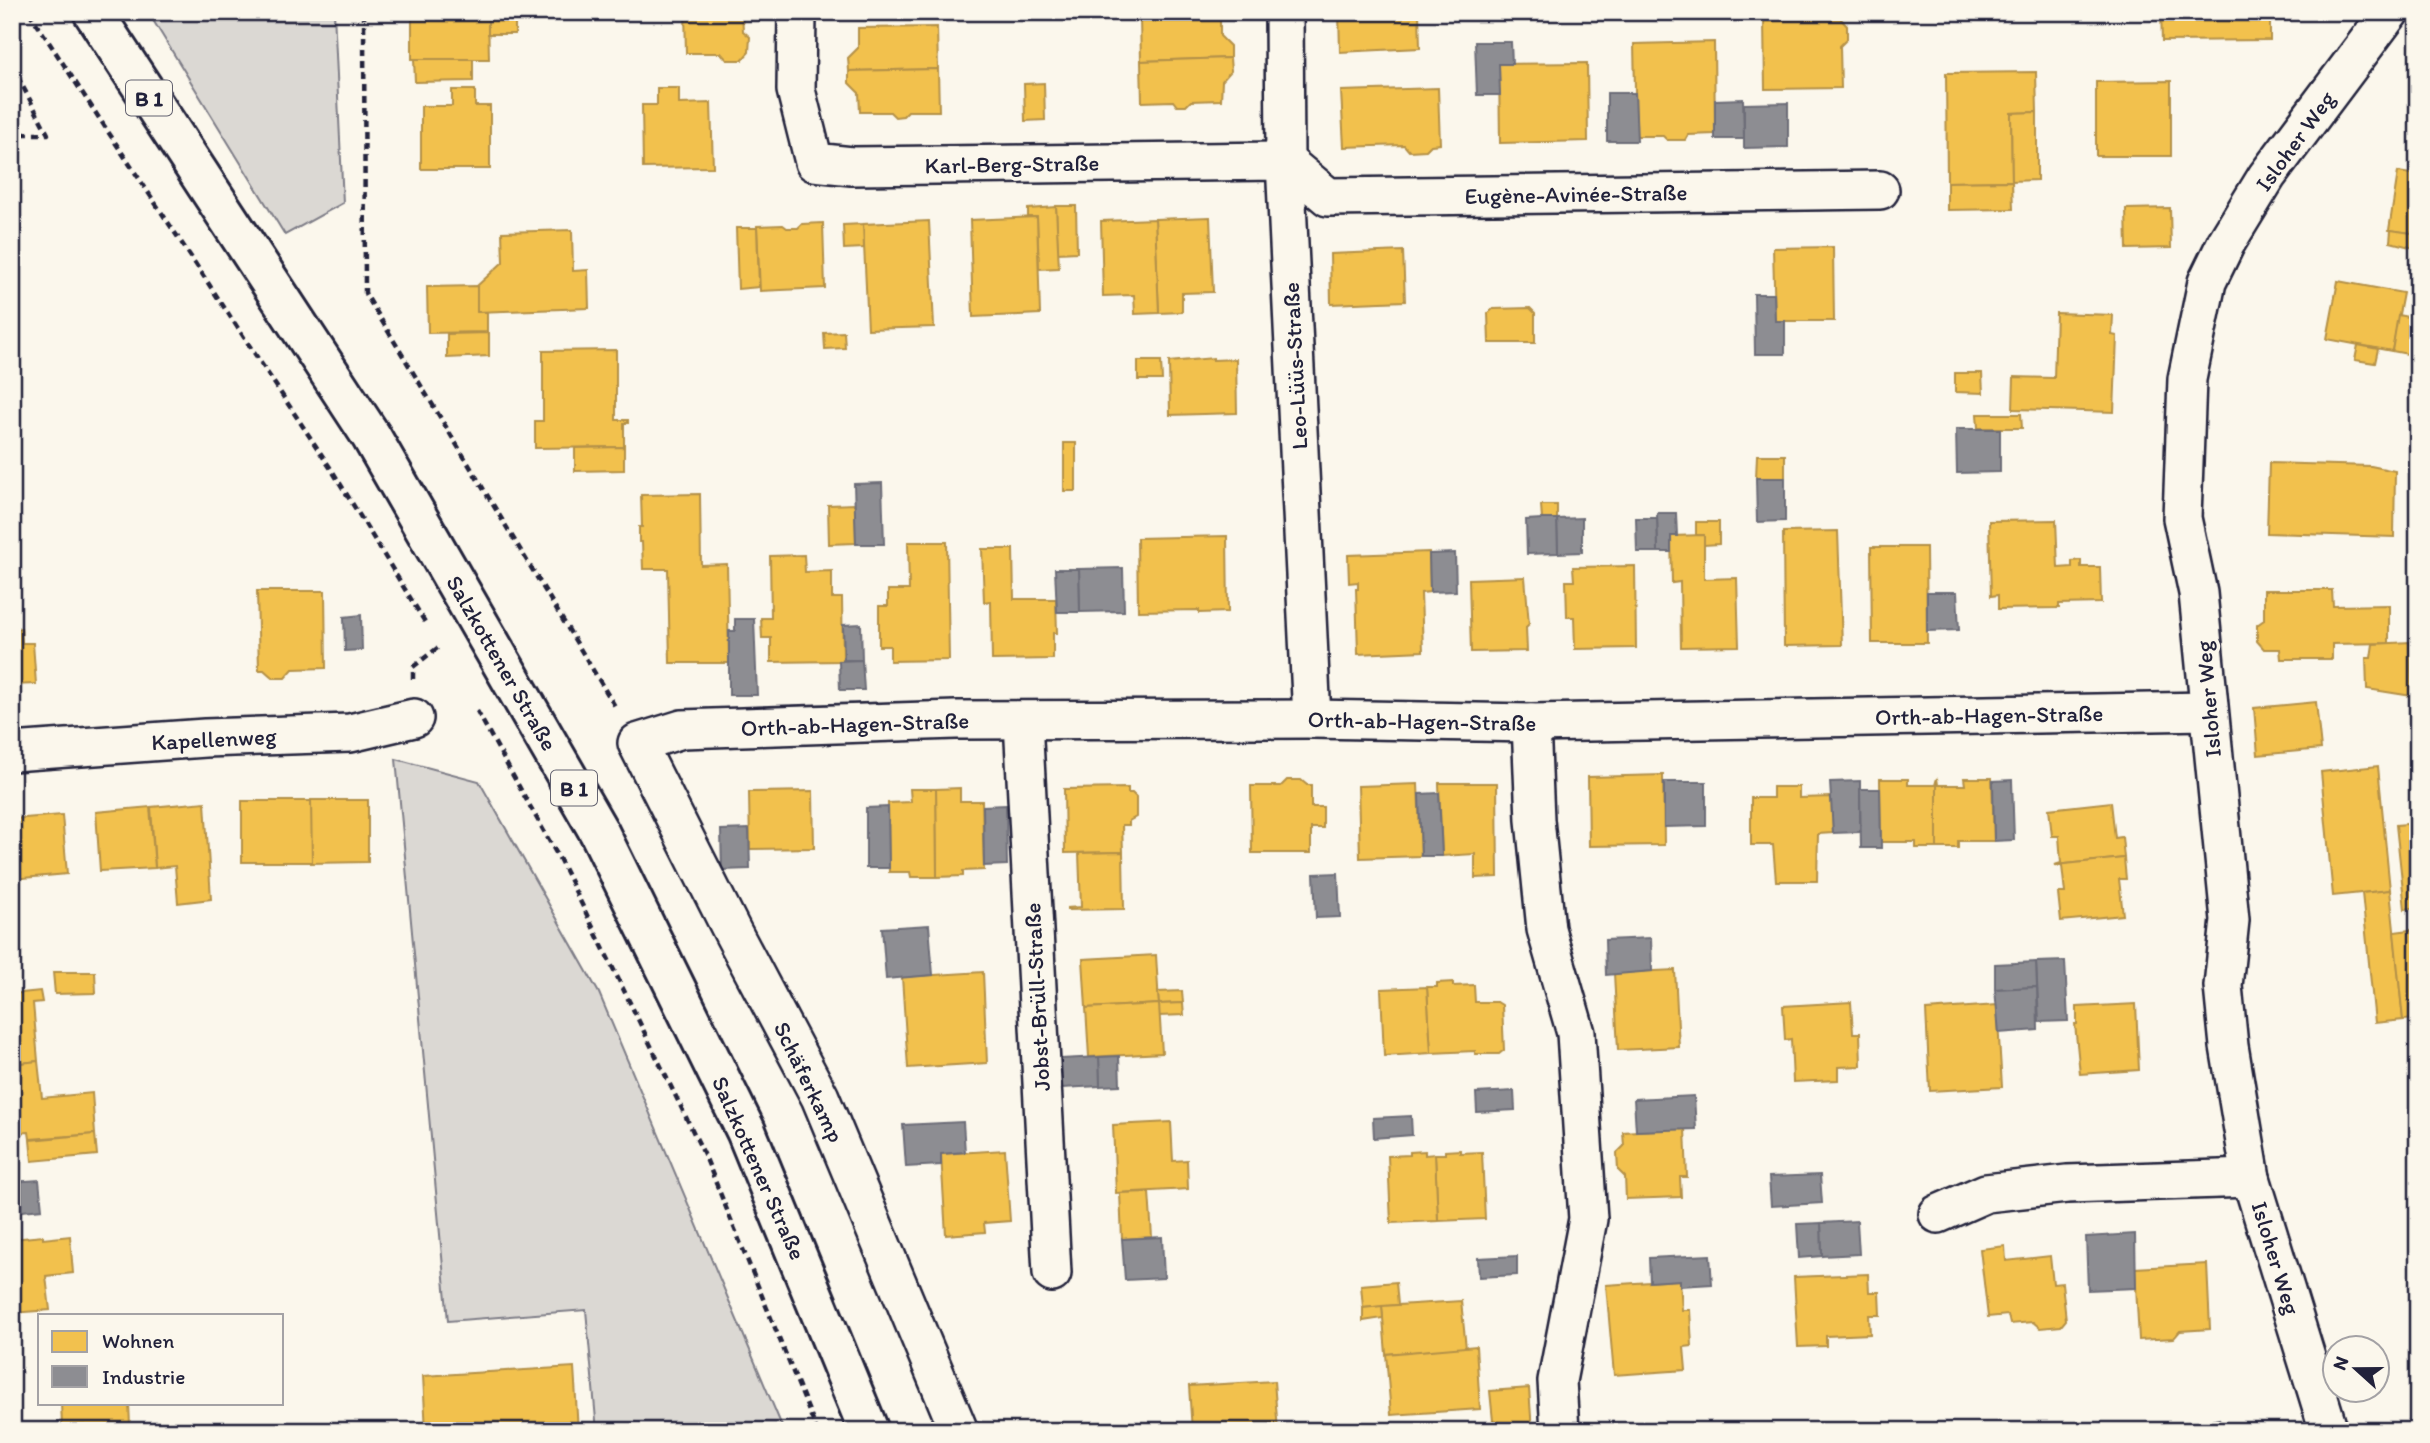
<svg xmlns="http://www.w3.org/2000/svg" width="2430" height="1443" font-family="Itim,sans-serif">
  <rect width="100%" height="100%" fill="#fbf7ec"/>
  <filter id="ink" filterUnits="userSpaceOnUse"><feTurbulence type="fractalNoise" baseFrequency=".0143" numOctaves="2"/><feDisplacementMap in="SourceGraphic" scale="14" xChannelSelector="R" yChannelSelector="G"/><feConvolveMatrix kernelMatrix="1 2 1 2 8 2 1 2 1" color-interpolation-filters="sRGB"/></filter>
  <g filter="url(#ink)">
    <g fill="#dbd8d3" stroke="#7e7d87" stroke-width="2">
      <polygon points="148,12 334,12 343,203 285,235"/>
      <polygon points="396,759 479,781 599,993 784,1431 597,1431 586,1310 448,1321"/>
    </g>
    <g fill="#f2c14e" stroke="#b49148" stroke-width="2">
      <polygon points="412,12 488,12 489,59 412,59"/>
      <rect x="488" y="12" width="27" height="22"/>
      <polygon points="685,12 742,12 743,31 750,37 749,52 742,60 727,60 721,53 686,53"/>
      <polygon points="1339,12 1419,12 1420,48 1340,52"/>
      <polygon points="2161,12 2270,12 2270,40 2162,41"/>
      <polygon points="1176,13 1184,13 1190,18 1220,17 1220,36 1230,46 1230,58 1141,61 1140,19 1170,18"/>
      <polygon points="1840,18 1847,26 1847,39 1840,46 1841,88 1765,89 1764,20"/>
      <polygon points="937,27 938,69 849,71 848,58 858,48 858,28"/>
      <polygon points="1714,42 1715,134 1688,135 1685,140 1667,140 1663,136 1636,136 1634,44"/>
      <polygon points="1230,58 1231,71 1222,81 1221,100 1191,101 1186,106 1177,106 1173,101 1142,102 1141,61"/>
      <polygon points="414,59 473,59 473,81 415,82"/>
      <polygon points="1587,63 1588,141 1500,143 1499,64"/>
      <polygon points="938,69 939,111 908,111 903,116 895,117 890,112 860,112 859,93 849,83 849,71"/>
      <polygon points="2036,72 2037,112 2011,113 2012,181 1947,182 1946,73"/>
      <polygon points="2171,81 2171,156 2096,156 2096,82"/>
      <polygon points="1044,83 1045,120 1025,121 1024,84"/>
      <polygon points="657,88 679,88 679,104 711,103 713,167 643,168 642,105 657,105"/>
      <polygon points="1438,88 1440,144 1431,145 1426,150 1409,151 1404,145 1344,147 1341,91"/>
      <polygon points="452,90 475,90 475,106 490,106 490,169 421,169 421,106 452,106"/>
      <polygon points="2037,112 2037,180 2012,181 2011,113"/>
      <polygon points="2398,172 2418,175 2418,234 2389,230"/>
      <polygon points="2012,181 2013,209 1947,210 1947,182"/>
      <polygon points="1056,206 1076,206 1077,252 1058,253"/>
      <polygon points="1056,207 1059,268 1039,269 1037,217 1028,217 1028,209"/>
      <polygon points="2170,208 2171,248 2127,249 2126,209"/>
      <polygon points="1037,217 1040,314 973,317 970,220"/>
      <polygon points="1210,217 1213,292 1182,293 1182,312 1159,313 1155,219"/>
      <polygon points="1155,219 1159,313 1135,314 1134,295 1103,296 1101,221"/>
      <polygon points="929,221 934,327 868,329 863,224"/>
      <polygon points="823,223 825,288 760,291 757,226 783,225 787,228 798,228 802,224"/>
      <polygon points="863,224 864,248 844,249 843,225"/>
      <polygon points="736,228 757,228 759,287 738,289"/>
      <polygon points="572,230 573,271 588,270 589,308 477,312 477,286 503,262 502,232"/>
      <polygon points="2391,230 2418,234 2418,249 2390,242"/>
      <polygon points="1833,247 1834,321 1775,321 1773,248"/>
      <polygon points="1403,251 1405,301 1331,304 1330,254"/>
      <polygon points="2338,281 2403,293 2392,351 2327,339"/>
      <polygon points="477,286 477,312 487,312 487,332 428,333 427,287"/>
      <polygon points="1530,308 1535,313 1535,343 1489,343 1488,313 1493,309"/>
      <polygon points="2056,313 2113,315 2112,335 2117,336 2114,412 2013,409 2014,377 2054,378"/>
      <polygon points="2398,315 2418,319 2418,356 2392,351"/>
      <polygon points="844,332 845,348 825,349 824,333"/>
      <polygon points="489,333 489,356 447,358 447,334"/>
      <polygon points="2358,345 2378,349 2375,363 2355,360"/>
      <polygon points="616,350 616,420 628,420 628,423 624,423 624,447 535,448 535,421 543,421 543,351"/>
      <polygon points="1213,358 1213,360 1236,359 1237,413 1170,415 1169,362"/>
      <polygon points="1138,361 1161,361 1162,380 1138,380"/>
      <polygon points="1955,373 1982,373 1983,393 1955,392"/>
      <polygon points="1977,414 2021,414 2022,428 1978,428"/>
      <rect x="1064" y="443" width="12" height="48"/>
      <polygon points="624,447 624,470 575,471 575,448"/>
      <polygon points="1757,455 1785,455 1785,478 1756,478"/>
      <polygon points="2269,463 2371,466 2395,471 2394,537 2267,533"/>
      <polygon points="700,494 701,565 727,564 729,663 670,663 668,569 643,569 642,542 639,542 639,527 642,527 641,495"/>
      <polygon points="855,504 856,543 829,544 828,505"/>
      <polygon points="1541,505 1557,505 1557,519 1542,519"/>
      <polygon points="2056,520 2058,568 2072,567 2072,561 2081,560 2081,567 2100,567 2101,603 2059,604 2059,608 1998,609 1998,595 1991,596 1989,521"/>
      <polygon points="1696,522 1719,522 1719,544 1704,545 1704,535 1696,535"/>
      <polygon points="1838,531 1842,645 1784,646 1783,532"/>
      <polygon points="1704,535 1704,579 1737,578 1739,646 1681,647 1680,582 1672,583 1671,536"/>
      <polygon points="1227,536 1228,612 1199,613 1199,610 1138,611 1137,538"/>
      <polygon points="908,542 947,542 949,660 890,661 890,646 879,646 879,606 888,606 888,590 909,590"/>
      <polygon points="1871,547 1926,547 1927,643 1872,643"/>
      <polygon points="982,549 1013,549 1014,599 1056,599 1057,633 1053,633 1053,659 992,660 991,601 984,602"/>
      <polygon points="1429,552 1430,592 1421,593 1423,651 1358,654 1356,589 1358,589 1358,582 1349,583 1348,555"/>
      <polygon points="804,555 805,572 832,571 832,598 842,598 843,661 771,662 771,638 762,638 761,618 771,618 770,556"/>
      <polygon points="1635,566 1636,648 1575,649 1574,617 1567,617 1566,581 1574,581 1573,567"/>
      <polygon points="1525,577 1529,624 1526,627 1527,651 1471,652 1469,579"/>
      <polygon points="2264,590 2332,590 2333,606 2389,605 2389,643 2332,644 2332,659 2281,659 2280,649 2264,649 2257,641 2257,625 2264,620"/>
      <polygon points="257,591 325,591 326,668 293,669 285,678 273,678 264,670 259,670"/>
      <polygon points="21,628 22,643 33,643 36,684 12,685 12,629"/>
      <polygon points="2410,642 2412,696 2367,689 2366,658 2371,658 2373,644"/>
      <polygon points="2316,702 2321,749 2258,755 2254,708"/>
      <polygon points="2378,766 2390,890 2333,896 2321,772"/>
      <polygon points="1663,775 1664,845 1589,846 1588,777"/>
      <polygon points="1937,778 1937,848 1916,848 1916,842 1881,842 1880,779 1908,779 1908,785 1935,785"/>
      <polygon points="1937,778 1938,785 1965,785 1964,778 1992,778 1994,841 1958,841 1958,848 1937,848"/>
      <polygon points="1287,780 1301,780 1307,785 1311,785 1311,807 1323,807 1323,828 1311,828 1311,853 1252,853 1251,786 1281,786"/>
      <polygon points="1439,783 1497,783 1498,877 1475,878 1475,854 1442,856"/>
      <polygon points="1418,784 1421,856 1360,858 1358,786"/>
      <polygon points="1773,787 1799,787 1799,798 1832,797 1833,833 1818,834 1817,881 1776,881 1773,845 1751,845 1751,798 1773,798"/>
      <polygon points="960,788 960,801 982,801 984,870 963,871 963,876 937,877 936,789"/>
      <polygon points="1128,788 1128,793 1132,793 1136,797 1136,817 1129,821 1129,825 1122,825 1123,852 1065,853 1064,789"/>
      <polygon points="910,789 936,789 937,877 911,877 910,872 889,872 888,803 911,802"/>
      <polygon points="813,791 814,848 750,849 749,792"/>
      <polygon points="311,800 368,800 368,862 311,863"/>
      <polygon points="242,801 311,801 312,862 242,862"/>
      <polygon points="205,802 211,899 178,903 175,866 155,868 151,807"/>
      <polygon points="2111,802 2115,838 2122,837 2124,858 2055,865 2061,863 2059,836 2052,836 2049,809"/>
      <polygon points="150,807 155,868 100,871 96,812"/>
      <polygon points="62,815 67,874 12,879 12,819"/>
      <polygon points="2418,823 2418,907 2405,909 2396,825"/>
      <polygon points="1123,852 1124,909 1067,910 1067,908 1081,907 1079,853"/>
      <polygon points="2124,858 2126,879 2119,879 2123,915 2061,921 2058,893 2065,893 2062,866 2055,865"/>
      <polygon points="2390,890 2403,1020 2375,1023 2362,893"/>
      <polygon points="2418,929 2418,1019 2403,1020 2394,932"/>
      <polygon points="1156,955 1159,1004 1086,1008 1083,959"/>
      <polygon points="1675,970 1679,1047 1618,1050 1614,973"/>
      <polygon points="53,972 95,972 96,993 55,994"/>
      <polygon points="983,972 987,1063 908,1068 902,977"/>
      <polygon points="1453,982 1453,986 1474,985 1475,1002 1497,1002 1502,1005 1504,1050 1499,1054 1475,1054 1475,1051 1431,1053 1427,987 1437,987 1437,983"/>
      <polygon points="1427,987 1431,1053 1384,1056 1381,989"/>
      <polygon points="40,991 42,1002 33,1003 38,1061 12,1064 12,994"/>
      <polygon points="1182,991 1183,1003 1159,1004 1158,992"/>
      <polygon points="1851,1002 1853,1033 1860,1033 1861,1066 1838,1067 1838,1080 1793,1082 1791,1039 1785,1040 1783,1006"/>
      <polygon points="1183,1003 1184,1015 1159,1016 1159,1004"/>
      <polygon points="1159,1004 1162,1053 1089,1057 1086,1008"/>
      <polygon points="2136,1004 2139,1070 2080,1074 2075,1024 2077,1024 2077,1007"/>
      <polygon points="1997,1005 2002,1087 1930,1091 1926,1010"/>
      <polygon points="38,1061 42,1098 92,1093 95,1134 30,1139 29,1132 12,1133 12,1064"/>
      <polygon points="1171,1122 1173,1161 1187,1160 1188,1189 1116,1193 1113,1125"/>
      <polygon points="1685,1128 1687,1177 1680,1177 1681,1197 1626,1199 1625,1177 1618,1170 1617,1153 1624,1146 1623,1132"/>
      <polygon points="95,1134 97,1155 32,1161 30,1140"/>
      <polygon points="1005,1150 1010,1221 984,1223 985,1232 946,1235 941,1154"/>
      <polygon points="1460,1150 1460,1153 1482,1152 1485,1219 1438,1221 1435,1154 1445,1154 1445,1151"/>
      <polygon points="1425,1151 1425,1155 1435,1154 1438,1221 1391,1223 1388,1156 1410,1155 1410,1152"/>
      <polygon points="1149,1192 1152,1237 1122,1239 1120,1193"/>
      <polygon points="43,1236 43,1239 70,1236 73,1273 46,1276 50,1310 12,1313 12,1239"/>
      <polygon points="2005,1246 2006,1261 2050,1256 2053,1284 2062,1283 2066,1320 2061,1326 2040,1328 2033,1322 2010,1324 2008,1315 1988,1317 1980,1249"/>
      <polygon points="2207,1264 2210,1329 2180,1331 2174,1338 2139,1340 2135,1268"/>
      <polygon points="1868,1274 1869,1292 1879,1292 1880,1315 1869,1315 1870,1334 1826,1336 1826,1346 1798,1347 1794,1277"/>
      <polygon points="1680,1280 1682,1310 1690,1310 1692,1346 1684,1347 1686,1370 1614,1375 1606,1285"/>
      <polygon points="1396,1282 1398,1305 1363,1308 1361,1285"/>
      <polygon points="1461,1301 1466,1348 1386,1354 1382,1306"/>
      <polygon points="1382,1306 1383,1318 1363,1321 1363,1308"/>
      <polygon points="1476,1346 1480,1409 1391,1415 1386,1354"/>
      <polygon points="574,1367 578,1431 426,1431 423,1376"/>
      <polygon points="1274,1381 1278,1431 1192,1431 1189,1386"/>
      <polygon points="1529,1388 1532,1431 1494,1431 1490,1391"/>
      <polygon points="61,1403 129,1403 130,1425 107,1425 108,1431 84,1431 84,1425 62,1426"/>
    </g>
    <g fill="#8d8d92" stroke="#6d6d78" stroke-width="2">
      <polygon points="1475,42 1511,42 1512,64 1499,64 1500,95 1477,95"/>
      <polygon points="1607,93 1635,93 1637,141 1607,141"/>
      <polygon points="1743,99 1744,139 1715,139 1715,100"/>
      <polygon points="1788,103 1788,147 1744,148 1744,104"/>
      <polygon points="1754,294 1774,294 1775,321 1785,321 1785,354 1755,354"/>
      <polygon points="1956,429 2000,429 2000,472 1957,473"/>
      <polygon points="1756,478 1785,478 1785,521 1757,522"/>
      <polygon points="882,483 884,544 856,544 854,484"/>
      <polygon points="1657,513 1676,513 1677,536 1671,536 1671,552 1658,552"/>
      <polygon points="1582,518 1582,552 1558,553 1557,519"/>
      <polygon points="1636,518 1657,518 1658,552 1637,552"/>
      <polygon points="1542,519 1557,519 1558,553 1527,554 1526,520"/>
      <polygon points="1455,553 1456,591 1430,592 1429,554"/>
      <polygon points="1123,568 1124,611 1080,612 1079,569"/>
      <polygon points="1055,569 1079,569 1080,612 1057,612"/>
      <polygon points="1927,592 1957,592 1959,630 1927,631"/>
      <polygon points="361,615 362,650 345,651 344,617"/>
      <polygon points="735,619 754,619 757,695 729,695 729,631 735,631"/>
      <polygon points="861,624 862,660 844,660 843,625"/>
      <polygon points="862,660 864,690 840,690 839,661"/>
      <polygon points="2012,780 2014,840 1994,841 1993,781"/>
      <polygon points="1860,781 1860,832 1833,833 1830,782"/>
      <polygon points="1664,782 1706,782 1706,826 1664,827"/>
      <polygon points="1860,789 1880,789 1881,848 1861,848"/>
      <polygon points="1439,793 1442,856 1421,856 1419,794"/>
      <polygon points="1006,805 1007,865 984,866 983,806"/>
      <polygon points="888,807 889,868 866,868 866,808"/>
      <polygon points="749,829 750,869 722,870 721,830"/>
      <polygon points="1338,873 1340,917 1316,918 1314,874"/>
      <polygon points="929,925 933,975 886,979 882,928"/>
      <polygon points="1651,938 1652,971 1606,975 1605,940"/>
      <polygon points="2065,961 2068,1021 2039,1022 2036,962"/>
      <polygon points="2036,962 2037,987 1995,989 1995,964"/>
      <polygon points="2037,987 2038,1030 1999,1033 1995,989"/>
      <polygon points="1119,1056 1120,1085 1100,1086 1099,1057"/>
      <polygon points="1099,1057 1100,1086 1062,1088 1061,1059"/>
      <polygon points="1514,1091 1515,1110 1477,1112 1476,1093"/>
      <polygon points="1694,1096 1696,1129 1636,1131 1634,1099"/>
      <polygon points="1411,1116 1412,1135 1374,1138 1373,1118"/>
      <polygon points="963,1122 965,1152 941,1154 941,1165 906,1167 903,1125"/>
      <polygon points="1820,1175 1822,1203 1771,1206 1769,1177"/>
      <polygon points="39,1180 42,1209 12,1212 12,1182"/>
      <polygon points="1857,1221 1859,1254 1822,1256 1821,1223"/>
      <polygon points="1821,1223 1822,1256 1799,1258 1797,1224"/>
      <polygon points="2135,1234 2136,1288 2088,1290 2086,1237"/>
      <polygon points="1162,1237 1164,1278 1125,1280 1122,1239"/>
      <polygon points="1710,1255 1712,1284 1680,1286 1680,1280 1650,1282 1649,1258"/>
      <polygon points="1517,1256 1517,1275 1479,1277 1478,1258"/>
      <polygon points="2219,1419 2222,1431 2178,1431 2177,1429"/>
    </g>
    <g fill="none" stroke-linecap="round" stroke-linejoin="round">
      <defs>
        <g id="minor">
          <polyline points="797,12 796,90 814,162 852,166 1285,161 1328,197 1880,190"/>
          <polyline points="1284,12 1285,161 1312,719"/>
          <polyline points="1023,721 1052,1273"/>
          <polyline points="1531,723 1535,820 1546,929 1576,1033 1588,1219 1557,1381 1560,1431"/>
          <polyline points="12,752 205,738 350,733 414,718"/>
          <polyline points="1938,1214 1986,1193 2067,1184 2251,1178"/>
          <polyline points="959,1431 820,1097 733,933 637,743 682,729 956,720 1312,719 1531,723 2209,711"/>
          <polyline points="2329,1431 2251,1178 2229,1046 2223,986 2230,920 2198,593 2182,518 2187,379 2207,282 2226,243 2267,176 2390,12"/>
        </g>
        <polyline id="primary" points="93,12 371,436 599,832 746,1131 869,1431"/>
      </defs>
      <use href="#minor" stroke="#22223b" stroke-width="42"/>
      <use href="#primary" stroke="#22223b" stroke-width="44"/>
      <g stroke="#22223b" stroke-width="4.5" stroke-dasharray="7 5" stroke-linecap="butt">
        <polyline points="29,12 333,472 425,622"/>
        <polyline points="364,12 365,293 616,708"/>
        <polyline points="12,66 48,134 12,134"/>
        <polyline points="413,679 413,667 440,646"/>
        <polyline points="477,711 560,860 705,1156 817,1431"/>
      </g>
      <use href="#minor" stroke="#fbf7ec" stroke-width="37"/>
      <use href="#primary" stroke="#fbf7ec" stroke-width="38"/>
    </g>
  </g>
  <g text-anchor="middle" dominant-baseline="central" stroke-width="7" stroke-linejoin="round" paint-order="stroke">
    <g fill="#fbf7ec" stroke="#636270" stroke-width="2">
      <rect x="126" y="80.5" width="46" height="35" rx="5"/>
      <rect x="551" y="770.5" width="46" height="35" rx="5"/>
    </g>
    <g font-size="21" font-weight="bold" fill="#22223b">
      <text x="149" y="98">B 1</text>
      <text x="574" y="788">B 1</text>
    </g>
    <g font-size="23" fill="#22223b" stroke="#fbf7ec">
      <text transform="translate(2295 141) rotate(-54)">Isloher Weg</text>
      <text transform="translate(1012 164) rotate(-1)">Karl-Berg-Straße</text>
      <text transform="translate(1576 194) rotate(-1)">Eugène-Avinée-Straße</text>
      <text transform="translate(1295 366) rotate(-93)">Leo-Lüüs-Straße</text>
      <text transform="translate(502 663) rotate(60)">Salzkottener Straße</text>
      <text transform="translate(2208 699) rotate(-95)">Isloher Weg</text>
      <text transform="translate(1989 715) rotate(-1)">Orth-ab-Hagen-Straße</text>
      <text transform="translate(1422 721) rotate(1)">Orth-ab-Hagen-Straße</text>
      <text transform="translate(855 724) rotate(-2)">Orth-ab-Hagen-Straße</text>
      <text transform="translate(214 739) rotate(-3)">Kapellenweg</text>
      <text transform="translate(1037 997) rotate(-93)">Jobst-Brüll-Straße</text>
      <text transform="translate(809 1082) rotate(64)">Schäferkamp</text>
      <text transform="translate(759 1168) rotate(66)">Salzkottener Straße</text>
      <text transform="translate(2276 1258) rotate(73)">Isloher Weg</text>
    </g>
  </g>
  <rect width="2430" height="1443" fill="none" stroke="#fbf7ec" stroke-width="42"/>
  <rect x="21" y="21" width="2388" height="1401" fill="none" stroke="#22223b" stroke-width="2.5" filter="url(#ink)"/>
  <rect x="38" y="1314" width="245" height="91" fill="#fbf7ec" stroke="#a4a2a5" stroke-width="2"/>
  <rect x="52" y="1331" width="35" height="21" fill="#f2c14e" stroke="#a4a2a5" stroke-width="2"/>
  <text x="102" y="1348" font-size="21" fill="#22223b">Wohnen</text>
  <rect x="52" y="1366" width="35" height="21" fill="#8d8d92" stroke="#a4a2a5" stroke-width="2"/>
  <text x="102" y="1384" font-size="21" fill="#22223b">Industrie</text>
  <g transform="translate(2356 1369) rotate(291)"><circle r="33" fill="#fbf7ec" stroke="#a4a2a5" stroke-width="2"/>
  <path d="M0-5L12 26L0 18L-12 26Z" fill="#22223b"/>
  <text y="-10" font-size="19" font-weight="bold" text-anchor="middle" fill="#22223b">N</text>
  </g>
</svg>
